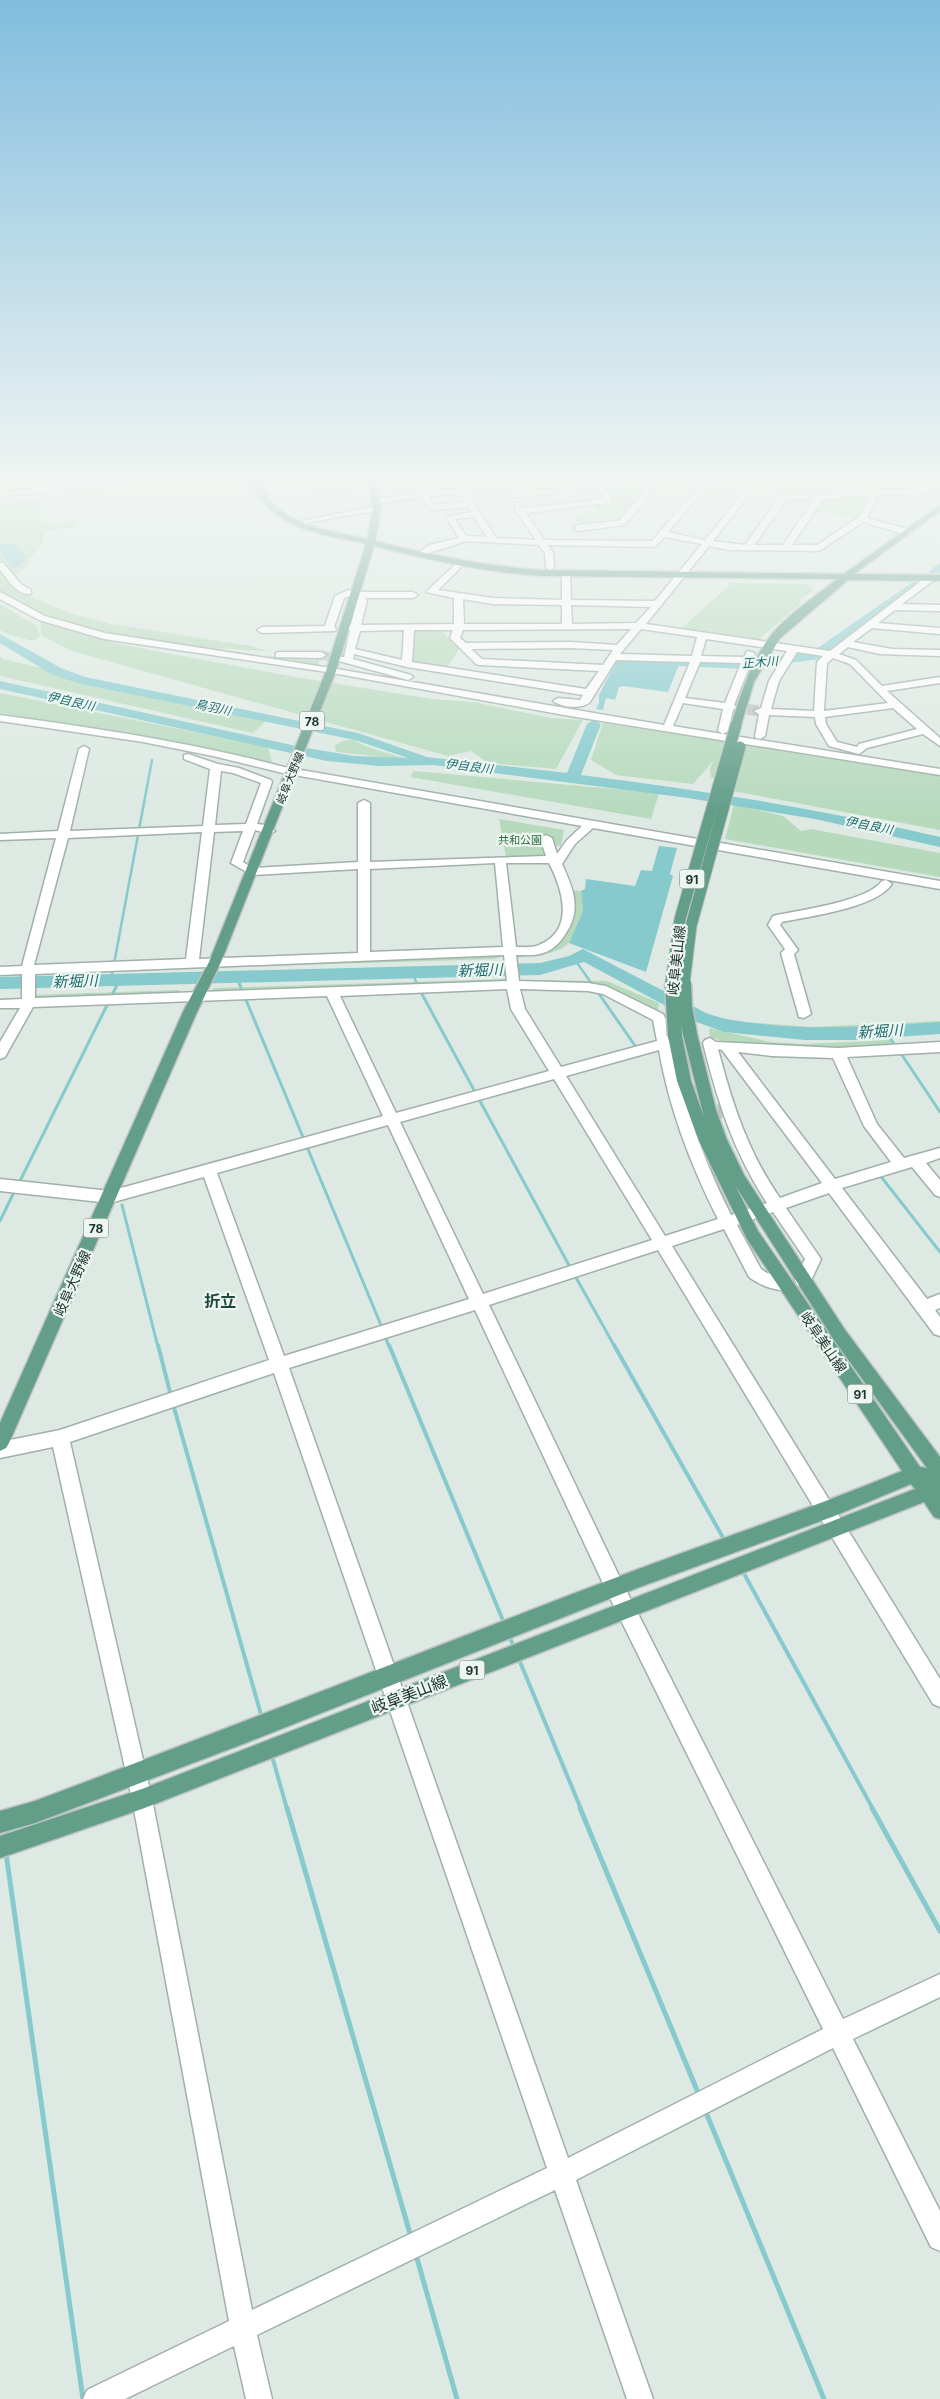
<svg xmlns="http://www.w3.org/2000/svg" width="940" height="2399" font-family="Inter,'Noto Sans JP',sans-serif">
  <rect width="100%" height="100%" fill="#dee9e3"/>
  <g fill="#b7dabd">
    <polygon points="654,482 619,521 580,526 572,515 599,512 593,504 612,502 602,486"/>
    <polygon points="863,496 870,499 858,519 815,511 824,500"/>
    <polygon points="42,499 40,509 33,511 40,515 46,524 75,521 76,527 45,531 42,545 27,562 30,562 17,574 12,575 0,560 0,504"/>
    <polygon points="0,570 9,583 34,598 72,614 112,624 251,646 268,651 299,653 178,646 109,635 75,626 38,613 0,592"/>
    <polygon points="732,583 807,584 814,590 800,600 801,603 758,640 679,630"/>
    <polygon points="0,604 37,626 40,637 33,641 7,634 0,630"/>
    <polygon points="40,619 119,644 295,677 432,699 473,702 551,718 583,720 556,769 488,763 471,751 448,756 72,651 41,635"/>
    <polygon points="415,630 441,630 459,649 446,669 411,663 412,631"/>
    <polygon points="0,656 3,659 266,721 253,733 0,676"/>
    <polygon points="268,656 320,658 318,665 312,667 264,659"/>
    <polygon points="0,693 268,747 273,766 115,732 0,713"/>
    <polygon points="603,723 940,775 940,830 728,790 732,782 711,778 710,769 713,761 693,784 616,775 591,760"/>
    <path d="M354,739C362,748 397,755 410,760L337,752L334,746L342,741Z"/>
    <polygon points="414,771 659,793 651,819 410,777"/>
    <polygon points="734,804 783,816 801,831 811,829 940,853 940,877 725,839"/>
    <polygon points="499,819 564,830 561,846 541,845 544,855 506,857"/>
    <polygon points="573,890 581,891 583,911 569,943 561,949 547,954 515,958 516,954 550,949 558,944 575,907"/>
    <polygon points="504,955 495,959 225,967 226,963"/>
    <polygon points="508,979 509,981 212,992 213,988"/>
    <polygon points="516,980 607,981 659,1003 658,1011 648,1008 608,987 517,983"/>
    <polygon points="179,990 179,993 31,998 31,995"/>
    <polygon points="940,1021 940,1024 804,1030 745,1022 810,1027"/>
    <polygon points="709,1028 770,1042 803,1044 890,1040 893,1046 826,1049 768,1048 738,1042 731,1044 710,1037"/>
  </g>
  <g fill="#86cace">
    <polygon points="13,543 27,556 20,566 12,568 0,551 0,545"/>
    <polygon points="617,660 681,660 668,692 623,686 619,687 615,700 606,698 603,710 596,709 599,703 599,695"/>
    <polygon points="659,846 677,848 670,874 673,876 646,972 569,943 583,911 581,891 585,889 586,879 635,886 641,870 652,871"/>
  </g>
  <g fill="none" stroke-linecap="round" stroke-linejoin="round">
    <g stroke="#86cace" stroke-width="2.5">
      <polyline points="575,960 592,984"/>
      <polyline points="412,972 417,984"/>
      <polyline points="237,977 240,984"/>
      <polyline points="111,980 152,760"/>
      <polyline points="117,984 119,980"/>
    </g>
    <g stroke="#86cace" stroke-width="3">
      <polyline points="239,983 383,1330"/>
      <polyline points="416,983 571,1269"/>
      <polyline points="591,983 593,986"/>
      <polyline points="597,991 638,1050"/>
      <polyline points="888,1035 896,1047"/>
      <polyline points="900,1052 940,1112"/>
      <polyline points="879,1174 940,1252"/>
      <polyline points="18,1185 118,983"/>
      <polyline points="122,1205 158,1347"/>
      <polyline points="0,1221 15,1190"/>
      <polyline points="574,1274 615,1347"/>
      <polyline points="385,1336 389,1347"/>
    </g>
    <g stroke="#86cace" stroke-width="4">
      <polyline points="158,1345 171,1396"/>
      <polyline points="389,1345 504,1623"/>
      <polyline points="614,1345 725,1541"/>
      <polyline points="173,1404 262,1718"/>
      <polyline points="742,1570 873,1809"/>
      <polyline points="509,1636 515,1649"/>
      <polyline points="518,1657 581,1809"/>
      <polyline points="272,1756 287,1809"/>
    </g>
    <g stroke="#86cace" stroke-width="5">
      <polyline points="287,1808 411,2237"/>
      <polyline points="580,1808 699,2095"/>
      <polyline points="872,1808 940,1931"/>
      <polyline points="6,1853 83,2399"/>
      <polyline points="705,2110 824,2399"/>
      <polyline points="416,2255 457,2399"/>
    </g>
    <g fill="#86cace" fill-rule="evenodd">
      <polygon points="940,563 940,573 931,573 929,571"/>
      <polygon points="914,581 918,582 920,585 918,588 827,656 819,659 745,669 679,666 654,675 647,671 649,668 677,658 745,661 812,652"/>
      <path d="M0,634L61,668L85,677L358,733L427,757L567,773L587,724L594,720L601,724L581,775C702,790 821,809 940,837V847L815,819L688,798L433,765L380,766L327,761L0,689V681L301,747L354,756L408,758L355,740L77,683L51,674L0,643Z"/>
      <path d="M583,949L706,1013C727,1021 748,1022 770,1025C827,1030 883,1026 940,1022V1034L852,1040H805L724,1032L694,1021L584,962L540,975L0,989V977L540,963L569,956Z"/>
    </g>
    <polyline stroke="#b8c6bf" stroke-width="9" stroke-dasharray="9 4.5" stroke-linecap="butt" points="321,655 342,659"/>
    <polyline stroke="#b8c6bf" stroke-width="11" stroke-dasharray="11 5.5" stroke-linecap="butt" points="731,707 759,711"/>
    <polyline stroke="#b8c6bf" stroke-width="14" stroke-dasharray="14 8" stroke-linecap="butt" points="696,1114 722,1111"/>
    <defs>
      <g id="minor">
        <polygon points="148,477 174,477 90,489 0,496 0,492"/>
        <polygon points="307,477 315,477 320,486 368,481 372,483 368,485 318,491 315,491"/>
        <polygon points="455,477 478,477 451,482 451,478"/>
        <path d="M590,477H598L601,483L655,477L701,483L703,477H709L708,484L744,490L749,477H757L752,491C814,501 877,486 940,489V493L878,495L867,518L911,530L912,532L908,535L863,522L819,551L729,550L709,546L646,624L830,651L929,575H935V579L902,604L940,605V611L895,610L878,623L940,628V634L872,628L853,642L892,649L940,650V656L880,654L848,647L839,654L856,660L882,686L940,677V683L887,691L940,738V746L923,734L867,748L859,754L829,746L816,724L815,717L769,715L765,736L760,739L756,738L755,736L759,714L754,711L761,708L769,681L787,651L706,639L701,656L744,657L747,651L755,653L734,705L736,707L733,710L728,731L723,734L718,731L723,709L683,703L673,726L940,769V775L564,715L327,672L104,639L39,620L0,599V592L45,616L105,633L331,668L664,725L690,662L616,660L590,702C581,710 561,707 553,701L558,698L580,700L583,695L407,667L354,654L353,659L411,675L413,677L408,680L339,661V657H344L350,630L347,628L351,625L357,601L350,596L344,598L334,627L337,629L335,631L262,633L257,630L262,627L325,626L335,596L349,590L353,592H413L418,595L413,598H365L367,600L361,625L454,624V598L426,592L459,561L462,562V566L438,590L493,598L562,600V573L566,570L570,573L571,600L655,601L702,544L665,537L654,547L548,545L553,553L554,567L550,570L546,567L545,553L539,545L467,541L425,554L421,551L429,545L459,538L446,517L472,512L468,507L432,510L420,498L376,503L372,501L376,499L503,483H506V487L467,492L496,538L536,540L516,511L514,503H520L523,508L604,499L597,488L512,498L508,496L509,494L594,484ZM651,483L619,521L578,525L574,528L578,531L625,525L659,483L698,487L652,541L544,540L526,513L609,503L613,501L604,487ZM706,488L742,494L705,540L668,532ZM460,493L465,502L434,505L428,497ZM749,495L778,499L745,545L713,541ZM871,495L859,517L817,545H792L823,499ZM814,499L783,545H754L786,500ZM474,517L487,537L466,536L455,519ZM463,599L493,604L562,605V624H464ZM571,605L651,607L636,623L572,624ZM631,629L617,645L571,642L466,643L460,638L463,630ZM641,629L697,637L692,656L620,654ZM404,630L402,660L355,649L360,631ZM414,630H453L450,638L476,664L479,665L599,671L586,689L412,662ZM571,648L613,650L603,665L482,659L471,649ZM797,652L823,656L817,662L814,711L771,709L779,681ZM833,658L850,664L888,703L824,711L827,663ZM700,662L741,663L725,703L685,698ZM893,708L917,729L859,744L857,747L837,742L826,724L825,717Z"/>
        <polygon points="372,507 376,509 375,511 305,523 301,521"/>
        <path d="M0,562L3,563L22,585L31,590V594C17,595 8,580 0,570Z"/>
        <polygon points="279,652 321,652 326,655 321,658 276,657 276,653"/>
        <path d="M0,715C96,728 190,742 284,767L940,881V889L593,828L575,844L562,864C573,888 582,909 566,933C561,942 553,950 543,953C536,956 525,955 516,955L519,981L588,983L606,986L663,1014C674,1032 675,1068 682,1091C694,1133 711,1175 731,1215L767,1203C734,1153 717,1100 703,1043L705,1040L710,1038L716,1042L838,1048L940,1042V1052L847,1057L877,1124L904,1158L940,1148V1158L926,1163L940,1180V1197L935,1195L912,1167L842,1188L927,1299L940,1294V1308L935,1310L940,1317V1336L934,1334L829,1193L786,1208L821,1259L809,1285L803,1286L797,1285L795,1280L805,1259L773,1212L737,1225L761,1269L767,1273L791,1279L793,1284L791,1289C779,1293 759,1285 749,1277L724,1229L672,1246L940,1679V1707L933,1704L658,1250L489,1305L622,1582L843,2019L940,1974V1997L853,2039L940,2211V2251L931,2247L833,2048L576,2180L653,2399H627L555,2190L257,2335L272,2399H246L234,2346L125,2399H83L87,2390L229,2321L132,1799L53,1447L0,1458V1442L60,1430L269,1360L204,1177L110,1203L0,1191V1179L110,1191L383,1116L327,996L33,1007L5,1057L0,1059V1042L20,1008H0V1000L22,999V974L0,975V967L22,966L56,838L0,840V834L58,831L79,749L84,746L89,749L70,831L203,826L210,769L184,759V755L188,754L218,764L239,768L271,780L272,782L257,824L265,825L275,831L269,834L255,830L243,862L252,868L358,862V803L364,800L370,803V862L546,856L540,838L546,835L552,838L557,854L567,840L582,826L283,773L213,756L143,742L0,721ZM221,771L233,773L261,783L246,824L215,825ZM243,831L231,863L252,875L358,869V953L199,959L214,832ZM202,832L186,959L34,965L68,838ZM495,863L503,947L370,952V869ZM506,863H549C562,888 576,930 539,945C533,948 523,947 516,947ZM504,955L507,981L35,998V974ZM507,989L511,1009L549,1071L396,1113L340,996ZM520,989L588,991L603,994L653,1020L657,1041L561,1067L525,1009ZM718,1049L722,1050L822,1183L780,1198C748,1153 732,1103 718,1049ZM659,1050C669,1108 691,1166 718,1219L665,1236L566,1076ZM738,1052L772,1056L833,1058L864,1126L891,1162L835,1179ZM554,1079L652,1240L483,1294L400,1122ZM388,1125L469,1299L284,1356L217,1173ZM475,1310L608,1594L823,2029L568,2158L289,1368ZM274,1373L547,2168L252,2310L152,1799L70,1442Z"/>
        <path d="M886,880L892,884C876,908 810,916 782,922L780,925L798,950L794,954L811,1014L804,1018L799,1017L781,953L785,949L768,925L773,916L777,915C801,910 868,901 882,881Z"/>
      </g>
      <g id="major">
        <path d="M249,477H257C261,484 264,491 269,498C289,527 335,532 367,539L373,510L369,477H377L381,510L375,541C431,555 483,566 541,570L844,574L940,505V511L854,574L940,575V581L848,580L780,638L754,682L741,725L736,728L731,725C741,694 751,660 772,634C790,613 816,596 837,579L541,576C483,572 430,560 374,546L336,671L221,962L197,1012L9,1443L6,1448L0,1451V1423L183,1012L209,962L326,671L366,544C332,536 286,531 263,501C257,494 254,485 249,477Z"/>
        <path d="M690,1029L697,1034L716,1110L727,1140L744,1175L845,1330L940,1457V1519L934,1517L924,1502L142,1809L0,1858V1836L142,1789L915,1489L911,1484L832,1517L637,1588L243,1744L35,1823L0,1833V1811L35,1801C236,1726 435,1646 636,1570C725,1537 815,1507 902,1471L747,1239L699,1141L677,1081L668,1036L675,1031L682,1036L691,1081L704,1117L683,1034ZM735,1185L834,1340L927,1468L920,1467L758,1231Z"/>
      </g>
    </defs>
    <use href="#minor" stroke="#a1b0a9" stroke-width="3"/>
    <use href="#major" stroke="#bcc3c1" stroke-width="3"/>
    <use href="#minor" fill="#fff" fill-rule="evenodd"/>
    <use href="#major" fill="#639e89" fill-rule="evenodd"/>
    <defs>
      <g id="major-bridge-far1">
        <polyline points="671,984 680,919 736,725"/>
        <polyline points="684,984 691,926 740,747"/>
      </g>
      <g id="major-bridge">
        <polyline points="672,983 675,1036"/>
        <polyline points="684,983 685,1007 690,1034"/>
      </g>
    </defs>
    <use href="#major-bridge-far1" stroke="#bcc3c1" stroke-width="13" stroke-linecap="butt"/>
    <use href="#major-bridge" stroke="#bcc3c1" stroke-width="17" stroke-linecap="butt"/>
    <use href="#major-bridge-far1" stroke="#639e89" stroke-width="11"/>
    <use href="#major-bridge" stroke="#639e89" stroke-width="14"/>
  </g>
  <linearGradient id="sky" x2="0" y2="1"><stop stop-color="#81bdde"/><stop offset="0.59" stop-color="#f0f5f2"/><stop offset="1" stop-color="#f0f5f2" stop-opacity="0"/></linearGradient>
  <rect width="940" height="813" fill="url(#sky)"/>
  <g text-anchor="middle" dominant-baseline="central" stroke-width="4.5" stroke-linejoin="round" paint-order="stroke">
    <g font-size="11" fill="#20382f" stroke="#eef6f1">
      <text transform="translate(290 778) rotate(-68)">岐阜大野線</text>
    </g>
    <g font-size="11" fill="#2c6d3e" stroke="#eef6f1">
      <text x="520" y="840">共和公園</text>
    </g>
    <g font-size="12" font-style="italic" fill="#1c6c71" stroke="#eef6f1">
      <text transform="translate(760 662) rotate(-4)">正木川</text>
      <text transform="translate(71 701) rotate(13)">伊自良川</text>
      <text transform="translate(213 707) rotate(12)">鳥羽川</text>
      <text transform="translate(469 766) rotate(7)">伊自良川</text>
      <text transform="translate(869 825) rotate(11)">伊自良川</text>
    </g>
    <g fill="#eef6f1" stroke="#5e7169" stroke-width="1">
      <rect x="299.5" y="711.5" width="25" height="19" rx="4"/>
      <rect x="679.5" y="869.5" width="25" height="19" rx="4"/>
      <rect x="83.5" y="1218.5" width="25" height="19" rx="4"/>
      <rect x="847.5" y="1384.5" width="25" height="19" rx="4"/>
      <rect x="459.5" y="1660.5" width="25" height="19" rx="4"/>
    </g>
    <g font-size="12" font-weight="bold" fill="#20382f">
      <text x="312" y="721">78</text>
      <text x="692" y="879">91</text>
      <text x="96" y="1228">78</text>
      <text x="860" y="1394">91</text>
      <text x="472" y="1670">91</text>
    </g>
    <g font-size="14" fill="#20382f" stroke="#eef6f1">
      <text transform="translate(676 960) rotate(-84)">岐阜美山線</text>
      <text transform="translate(72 1283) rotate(-66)">岐阜大野線</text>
      <text transform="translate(824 1342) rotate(56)">岐阜美山線</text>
    </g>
    <g font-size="15" font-style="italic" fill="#1c6c71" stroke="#eef6f1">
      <text transform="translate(480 970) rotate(-2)">新堀川</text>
      <text transform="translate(75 981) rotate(-2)">新堀川</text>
      <text transform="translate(880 1031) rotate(-3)">新堀川</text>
    </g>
    <g font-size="16" font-weight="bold" fill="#1d493a" stroke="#eef6f1">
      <text x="220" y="1301">折立</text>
    </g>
    <g font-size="16" fill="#20382f" stroke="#eef6f1">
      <text transform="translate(409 1694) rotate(-21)">岐阜美山線</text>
    </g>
  </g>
</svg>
